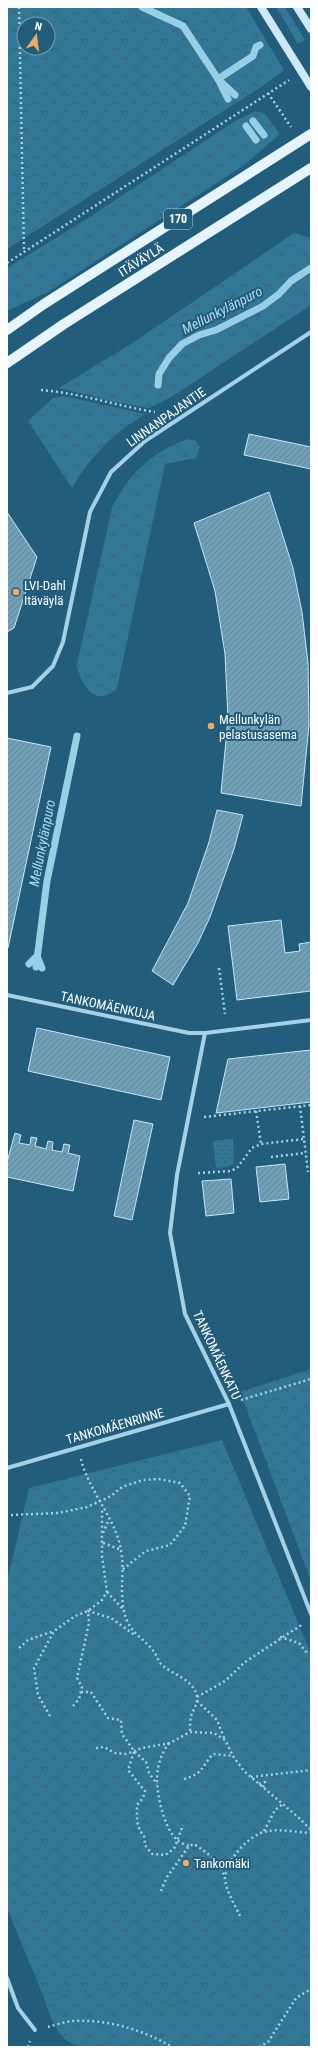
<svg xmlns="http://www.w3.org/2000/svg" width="318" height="2054" font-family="'Roboto Condensed',sans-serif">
  <defs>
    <pattern id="grass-tufts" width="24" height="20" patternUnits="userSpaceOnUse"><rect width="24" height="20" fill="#327796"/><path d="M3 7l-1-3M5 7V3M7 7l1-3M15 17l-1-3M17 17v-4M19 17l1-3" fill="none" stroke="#405f6d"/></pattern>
    <pattern id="forest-crowns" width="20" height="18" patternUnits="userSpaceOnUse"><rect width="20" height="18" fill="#327796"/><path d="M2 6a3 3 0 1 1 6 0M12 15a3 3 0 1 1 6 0" fill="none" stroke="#405f6d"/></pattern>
    <pattern id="park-dots" width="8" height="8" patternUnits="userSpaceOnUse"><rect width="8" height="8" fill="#327796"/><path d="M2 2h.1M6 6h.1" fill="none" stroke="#405f6d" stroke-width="1.8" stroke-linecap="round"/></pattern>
    <pattern id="building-hatch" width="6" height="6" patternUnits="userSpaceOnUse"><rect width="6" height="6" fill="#6fa0b7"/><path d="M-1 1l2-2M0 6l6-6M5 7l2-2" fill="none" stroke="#648797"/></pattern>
  </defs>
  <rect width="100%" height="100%" fill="#225d7b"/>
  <g fill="url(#grass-tufts)">
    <polygon points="115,7 183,7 171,28 128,19"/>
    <polygon points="226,7 246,7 284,70 261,87"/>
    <polygon points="276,7 285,7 305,40 298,44"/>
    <polygon points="256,111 265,114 280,134 243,166 48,292 7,311 7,268 85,220 235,121"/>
    <polygon points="294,233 311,238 311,305 173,396 149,408 115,402 59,388 131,344"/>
    <path d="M64,396L145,414C111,436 93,453 72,488L28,421L53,398Z"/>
    <path d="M188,439L196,441L200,447L196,458L165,464L117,688C96,709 80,685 77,664L112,508C128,475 152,451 188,439Z"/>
    <path d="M311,1946V2047H82C55,2042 51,2015 42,1993L107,1989L148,2004L195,2002L268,1969Z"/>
  </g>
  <g fill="url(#forest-crowns)" fill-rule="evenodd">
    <path d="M7,7H115L128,19L171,28L183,7H226L261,87L7,249ZM24,24H48V48H24Z"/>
    <polygon points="311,1369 311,1581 240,1392"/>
    <polygon points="222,1440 311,1654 311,1946 268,1969 195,2002 148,2004 107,1989 42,1993 7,1908 7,1582 29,1488"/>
  </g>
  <polygon fill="url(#park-dots)" points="233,1139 234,1163 229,1167 216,1168 213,1141"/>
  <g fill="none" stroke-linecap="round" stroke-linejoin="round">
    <g stroke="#98cfe6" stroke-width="7">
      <polyline points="142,7 183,26 218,79 228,99"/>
      <polyline points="235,95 218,79 253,56 256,47 260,45"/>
      <polyline points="253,121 264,135"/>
      <polyline points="246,126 256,140"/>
      <polyline points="158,385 159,374 169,358 182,344 199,335 216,330 263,306 279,294 291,281 311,268"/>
      <polyline points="29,964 37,956 42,968"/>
      <polyline points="36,967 47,881 77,736"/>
    </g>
  </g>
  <g fill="url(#building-hatch)" stroke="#c7e6f4">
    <polygon points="249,434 311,447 311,469 244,455"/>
    <polygon points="269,492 293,568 302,612 308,663 309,725 301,806 221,793 228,719 225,654 215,591 194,523"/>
    <polygon points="7,512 37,557 14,628 7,632"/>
    <polygon points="7,738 51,747 8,948 7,948"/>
    <polygon points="217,810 243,815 234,849 210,917 198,943 173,985 152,971 188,903 209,842"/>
    <polygon points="281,920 285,953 300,951 299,944 311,942 311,991 237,1000 228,926"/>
    <polygon points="37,1028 170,1057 161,1100 28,1071"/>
    <polygon points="311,1050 311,1102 216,1113 228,1059"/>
    <polygon points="134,1120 153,1124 132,1220 114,1216"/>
    <polygon points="15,1133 21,1135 19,1143 30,1145 31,1137 37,1138 35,1146 46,1149 48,1141 53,1142 52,1150 62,1152 64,1144 70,1145 68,1153 80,1156 73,1191 7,1177 7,1162"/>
    <polygon points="285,1164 289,1199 260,1202 256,1167"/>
    <polygon points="231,1179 234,1213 206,1216 202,1181"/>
  </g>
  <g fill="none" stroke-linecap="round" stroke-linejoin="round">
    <g stroke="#a4d1e5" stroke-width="2.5" stroke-dasharray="2 3" stroke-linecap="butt">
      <polyline points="19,7 24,251"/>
      <polyline points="268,93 291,127"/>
      <polyline points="7,263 289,80"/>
      <path d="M41,390C80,393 117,406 155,412"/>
      <polyline points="219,968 225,1014"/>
      <polyline points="300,1106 308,1172"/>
      <polyline points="256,1111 261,1144"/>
      <polyline points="204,1117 311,1105"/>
      <polyline points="271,1157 305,1153"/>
      <polyline points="198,1173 231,1171 237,1168 252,1148 261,1144 304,1139"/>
      <polyline points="241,1400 311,1379"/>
      <path d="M81,1459C89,1493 119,1521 122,1557C124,1579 118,1602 128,1623C134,1635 147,1641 154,1652C157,1656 158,1661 162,1665C173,1675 193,1679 197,1696C198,1704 193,1710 191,1716C190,1721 190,1727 190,1732"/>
      <polyline points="11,1515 58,1513 87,1507 111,1496 122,1487 143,1480 159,1479 180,1483 190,1496 185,1526 170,1545 146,1551 122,1570"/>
      <polyline points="103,1533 109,1519"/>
      <polyline points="103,1543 119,1549"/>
      <polyline points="107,1592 123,1609"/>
      <polyline points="280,1637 299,1643 307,1653"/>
      <polyline points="19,1648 28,1640 54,1631"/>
      <polyline points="81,1692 91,1692 108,1718 121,1720 122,1734 134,1751 146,1762 149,1773 157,1784"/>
      <polyline points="197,1697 225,1681 245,1662 303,1624"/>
      <polyline points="197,1701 217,1720 225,1740"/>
      <polyline points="73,1706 79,1699 82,1687 77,1678 89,1623 88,1611 111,1618 136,1636"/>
      <polyline points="50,1716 38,1695 34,1668 54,1631 75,1616 88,1611 102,1600 107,1592 102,1556 102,1508"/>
      <path d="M169,1743C163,1751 160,1759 158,1768C154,1787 163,1828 178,1841C181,1843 186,1845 189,1846"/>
      <polyline points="96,1748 104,1747 115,1753 126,1754 142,1748 170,1743 190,1732 214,1733 225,1740 233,1756 244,1771 298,1817 311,1830"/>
      <polyline points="134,1752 128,1770 145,1791 143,1798 137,1805 137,1821 140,1831 144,1836 145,1845 152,1854 165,1855 174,1849 183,1825"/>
      <polyline points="251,1777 311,1770"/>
      <path d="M184,1779C203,1774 201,1767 213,1754L233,1756"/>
      <polyline points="259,1784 265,1782 263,1788"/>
      <polyline points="264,1831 275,1810 283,1804"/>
      <path d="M161,1891L167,1877L189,1846L194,1844C209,1854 219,1861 225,1878"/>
      <path d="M240,1916C235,1905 226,1891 225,1879C225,1861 250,1833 268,1831C281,1829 297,1832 311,1833"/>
      <path d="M48,2027C55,2025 64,2022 72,2021C106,2019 142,2029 172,2047"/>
      <polyline points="28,2047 30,2041"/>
      <polyline points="259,2047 268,2042 296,1998 311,1989"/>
    </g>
    <g stroke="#a4d1e5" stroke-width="4">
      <polyline points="7,693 32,687 53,666 63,642 90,512 111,472 145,441 311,332"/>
      <polyline points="7,995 189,1033 205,1033 311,1020"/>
      <polyline points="205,1033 177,1175 170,1233 185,1314 229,1404 311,1614"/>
      <polyline points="7,1468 229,1404"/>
      <polyline points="7,1978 18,2008 35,2030"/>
    </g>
    <g stroke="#cee8f5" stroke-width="8">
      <polyline points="261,7 311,87"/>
      <polyline points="297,7 311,29"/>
    </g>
    <g stroke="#e5f4fd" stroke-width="10">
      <polyline points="7,330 44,304 311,134"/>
      <polyline points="7,363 64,324 311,168"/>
    </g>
  </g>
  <g fill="#f1a966" stroke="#225d7b" stroke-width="1.5">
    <circle cx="16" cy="592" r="4"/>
    <circle cx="211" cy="726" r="4"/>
    <circle cx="186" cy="1863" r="4"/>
  </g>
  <g text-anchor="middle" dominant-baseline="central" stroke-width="4" stroke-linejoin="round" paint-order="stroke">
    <rect fill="#225d7b" stroke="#bdced7" stroke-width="1" x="164" y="209" width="28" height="20" rx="3"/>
    <g font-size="12" font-weight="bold" fill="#fff">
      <text x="178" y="219">170</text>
    </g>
    <g font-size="13" fill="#fff" stroke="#225d7b">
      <text transform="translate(141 260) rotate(-32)">ITÄVÄYLÄ</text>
      <text transform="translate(166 417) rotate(-35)">LINNANPAJANTIE</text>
      <text transform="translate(108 1006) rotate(12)">TANKOMÄENKUJA</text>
      <text transform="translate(217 1355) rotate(65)">TANKOMÄENKATU</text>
      <text transform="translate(115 1426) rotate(-16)">TANKOMÄENRINNE</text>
    </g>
    <g font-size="13" fill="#fff" stroke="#225d7b" text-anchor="start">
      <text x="24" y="585">LVI-Dahl<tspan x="24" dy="15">Itäväylä</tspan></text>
      <text x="219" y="719">Mellunkylän<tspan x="219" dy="15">pelastusasema</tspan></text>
      <text x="194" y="1863">Tankomäki</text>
    </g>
    <g font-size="14" font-style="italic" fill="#afdaed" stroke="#225d7b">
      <text transform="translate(222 310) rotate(-27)">Mellunkylänpuro</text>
      <text transform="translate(42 843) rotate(-79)">Mellunkylänpuro</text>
    </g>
  </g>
  <rect width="318" height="2054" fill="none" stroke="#ffffff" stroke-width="16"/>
  <g transform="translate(36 36) rotate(14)"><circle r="19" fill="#225d7b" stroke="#7a9eb0"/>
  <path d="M0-3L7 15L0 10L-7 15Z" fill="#f1a966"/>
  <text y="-6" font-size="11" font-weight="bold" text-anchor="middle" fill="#ffffff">N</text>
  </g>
</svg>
